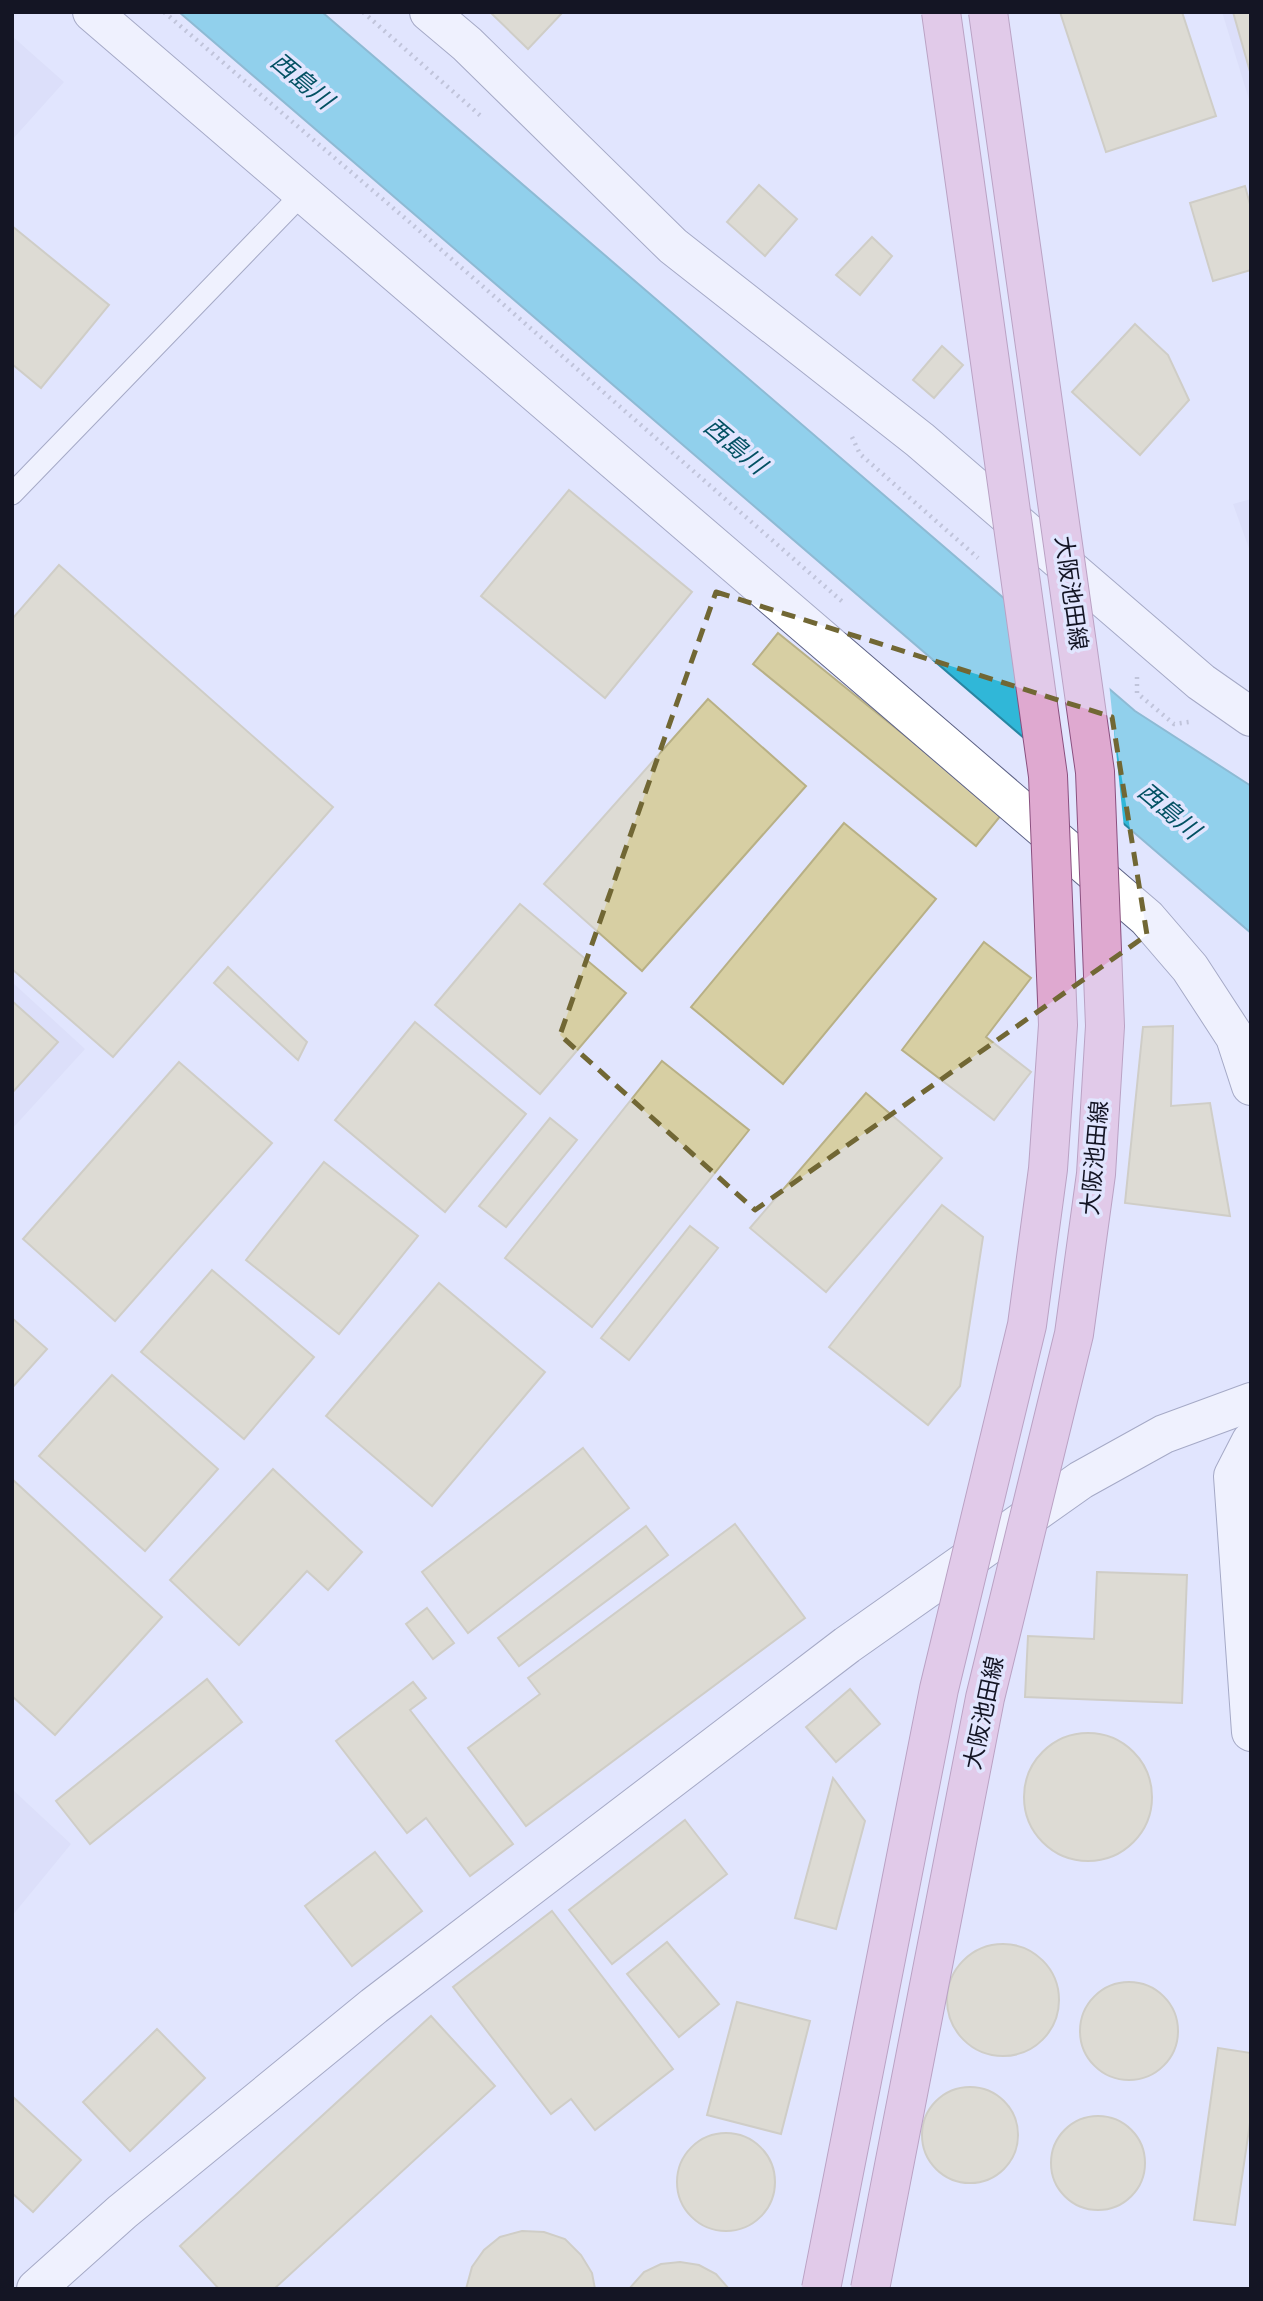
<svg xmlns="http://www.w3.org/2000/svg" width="1263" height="2301" font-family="'Work Sans','Noto Sans JP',sans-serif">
  <rect width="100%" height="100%" fill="#e1e5fe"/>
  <g fill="#d4d8f6">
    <polygon points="1222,12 1251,12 1251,106"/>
    <polygon points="12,36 64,82 12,140"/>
    <polygon points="1251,499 1251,554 1233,504"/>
    <polygon points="12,982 85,1049 12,1129"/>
    <polygon points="12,1789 71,1844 12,1916"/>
  </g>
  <polygon fill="#30b7d8" stroke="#2886a2" stroke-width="2" points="179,12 322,12 1135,711 1251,786 1251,933"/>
  <polygon fill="#e1e5fe" points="1005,594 1109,683 1124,828 1025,744"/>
  <g fill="#d7cfa3" stroke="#b8b086" stroke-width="2">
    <polygon points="490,12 563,12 528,49"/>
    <polygon points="1060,12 1182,12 1216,116 1106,152"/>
    <polygon points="1233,12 1251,12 1251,75"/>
    <polygon points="759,185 797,219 765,256 727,222"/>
    <polygon points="1245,186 1251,208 1251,270 1213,281 1190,203"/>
    <polygon points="12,226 109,305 41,388 12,364"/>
    <polygon points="872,237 892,256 860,295 836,275"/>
    <polygon points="1135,324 1168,355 1189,400 1140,455 1072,392"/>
    <polygon points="942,346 963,365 934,398 913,380"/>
    <polygon points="569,490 692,592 605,698 481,596"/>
    <polygon points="59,565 333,807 113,1057 12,969 12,619"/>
    <polygon points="778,633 1002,814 976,846 753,664"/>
    <polygon points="708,699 806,786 642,971 544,884"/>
    <polygon points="844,823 936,899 783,1084 691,1007"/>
    <polygon points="520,904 626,993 540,1094 435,1005"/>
    <polygon points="984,942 1031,978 986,1037 1031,1072 994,1120 902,1050"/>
    <polygon points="228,967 307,1042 298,1060 214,983"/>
    <polygon points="12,1001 58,1042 12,1093"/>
    <polygon points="415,1022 526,1114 445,1212 335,1120"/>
    <polygon points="1173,1026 1171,1106 1210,1103 1230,1216 1125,1203 1143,1027"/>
    <polygon points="662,1061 749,1130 592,1327 505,1258"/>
    <polygon points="179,1062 272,1143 115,1321 23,1239"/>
    <polygon points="866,1093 942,1158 826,1292 750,1228"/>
    <polygon points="550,1118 577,1140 506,1227 479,1206"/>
    <polygon points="324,1162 418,1236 339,1334 246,1260"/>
    <polygon points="942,1205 983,1237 960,1386 928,1425 829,1347"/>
    <polygon points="690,1226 718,1248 629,1360 601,1338"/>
    <polygon points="212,1270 314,1357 244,1439 141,1352"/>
    <polygon points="439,1283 545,1372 432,1506 326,1416"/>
    <polygon points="12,1318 47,1349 12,1388"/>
    <polygon points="112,1375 218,1469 145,1551 39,1456"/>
    <polygon points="583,1448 629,1508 468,1633 422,1572"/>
    <polygon points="273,1469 362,1552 328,1590 307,1571 239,1645 170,1580"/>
    <polygon points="12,1479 162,1617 55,1735 12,1696"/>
    <polygon points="735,1524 805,1618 526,1826 468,1748 540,1694 528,1678"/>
    <polygon points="646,1526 668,1555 519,1666 498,1638"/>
    <polygon points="1097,1572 1187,1575 1182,1703 1025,1697 1028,1636 1094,1639"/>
    <polygon points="427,1608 454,1643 433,1659 406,1624"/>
    <polygon points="207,1679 242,1722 90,1844 56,1801"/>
    <polygon points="413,1682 426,1698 410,1710 513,1844 470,1876 426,1818 407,1833 336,1741"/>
    <polygon points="850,1689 880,1724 836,1762 806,1727"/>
    <circle cx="1088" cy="1797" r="64"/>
    <polygon points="833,1778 865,1821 836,1929 795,1918"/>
    <polygon points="685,1820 727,1874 612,1964 569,1910"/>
    <polygon points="375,1852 422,1911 352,1966 305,1906"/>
    <polygon points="552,1911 673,2069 595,2130 571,2099 551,2114 453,1987"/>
    <polygon points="667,1942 719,2004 679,2037 627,1974"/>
    <circle cx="1003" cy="2000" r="56"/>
    <circle cx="1129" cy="2031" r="49"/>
    <polygon points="737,2002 810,2021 781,2134 707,2115"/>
    <polygon points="431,2016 495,2086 274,2289 219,2289 180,2246"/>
    <polygon points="157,2029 205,2078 130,2151 83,2102"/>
    <polygon points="1218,2048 1251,2053 1251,2116 1235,2225 1194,2220"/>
    <circle cx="970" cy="2135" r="48"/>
    <polygon points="12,2096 81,2160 33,2212 12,2193"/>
    <circle cx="1098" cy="2163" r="47"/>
    <circle cx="726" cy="2182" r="49"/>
    <polygon points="522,2231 544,2232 565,2239 581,2255 592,2273 595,2289 466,2289 472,2267 484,2250 500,2237"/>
    <polygon points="680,2262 699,2265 716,2274 729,2289 629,2289 644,2272 661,2264"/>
  </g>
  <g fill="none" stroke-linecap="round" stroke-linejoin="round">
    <defs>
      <polyline id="service" points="12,494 303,193"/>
      <g id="tertiary">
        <polyline points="92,12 1147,918 1190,968 1235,1037 1251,1086"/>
        <polyline points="429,12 467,44 673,246 920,440 1201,682 1251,717"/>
        <polyline points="1251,1441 1233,1476 1251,1732"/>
        <polyline points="36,2289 122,2212 374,2006 847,1645 1081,1480 1164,1434 1251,1402"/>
      </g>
    </defs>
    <use href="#service" stroke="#5c6185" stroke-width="23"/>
    <use href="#tertiary" stroke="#5c6185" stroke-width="40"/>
    <g stroke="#989bb1" stroke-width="4.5" stroke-dasharray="2 5" stroke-linecap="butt">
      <polyline points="164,12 406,219 845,604"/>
      <polyline points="363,12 483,118"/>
      <polyline points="852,437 860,454 978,558"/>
      <polyline points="1137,677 1137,693 1174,724 1189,722"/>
    </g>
    <use href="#service" stroke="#fff" stroke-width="21"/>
    <use href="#tertiary" stroke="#fff" stroke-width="38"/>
    <defs>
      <g id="primary-bridge">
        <polyline points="821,2289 939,1689 1027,1325 1048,1169 1058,1025 1048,776 941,12"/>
        <polyline points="870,2289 985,1698 1074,1334 1096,1174 1105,1026 1095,772 988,12"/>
      </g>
    </defs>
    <use href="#primary-bridge" stroke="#8a507f" stroke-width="40" stroke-linecap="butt"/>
    <use href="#primary-bridge" stroke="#dfa9d0" stroke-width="38"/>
  </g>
  <path d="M0 0H1263V2301H0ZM716,592L1112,717L1147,935L755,1210L560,1035Z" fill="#e1e5fe" fill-opacity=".55" fill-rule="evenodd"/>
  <path fill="none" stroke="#716734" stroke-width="5" stroke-dasharray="14 9" stroke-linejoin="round" d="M716,592L1112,717L1147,935L755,1210L560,1035Z"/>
  <g text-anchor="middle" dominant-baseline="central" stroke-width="7" stroke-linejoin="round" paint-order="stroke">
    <g font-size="23" fill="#141524" stroke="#e1e5fe">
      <text transform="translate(1071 593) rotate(82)">大阪池田線</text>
      <text transform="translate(1095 1158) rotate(-85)">大阪池田線</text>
      <text transform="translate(984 1713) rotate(-78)">大阪池田線</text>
    </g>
    <g font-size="24" font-style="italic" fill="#035163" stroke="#e1e5fe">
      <text transform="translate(302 81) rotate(40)">西島川</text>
      <text transform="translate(735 446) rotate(40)">西島川</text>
      <text transform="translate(1169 811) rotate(40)">西島川</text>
    </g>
  </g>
  <rect width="1263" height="2301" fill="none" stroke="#141524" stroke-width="28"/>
</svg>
